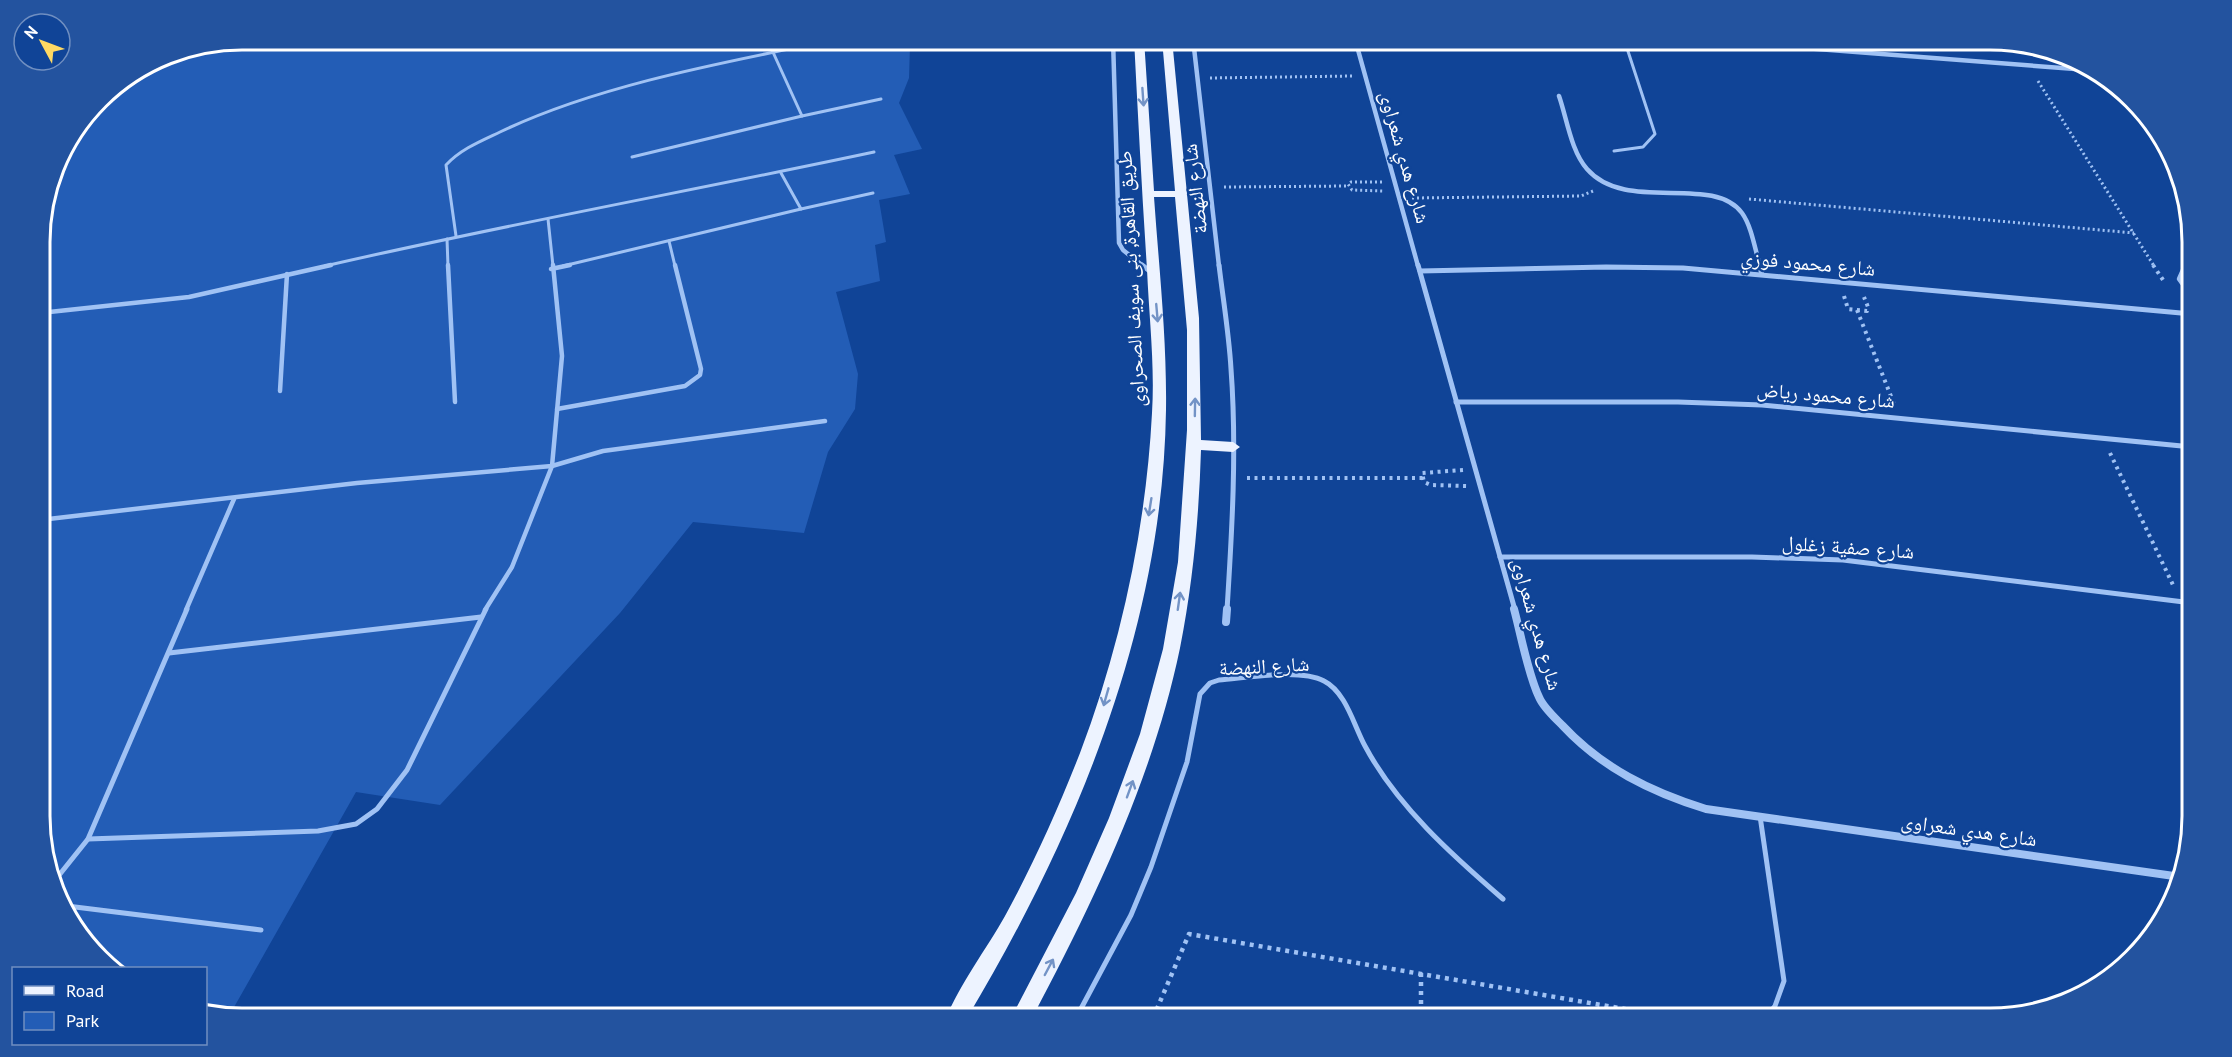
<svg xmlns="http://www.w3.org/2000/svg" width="2232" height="1057" font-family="'PT Sans','Noto Naskh Arabic',sans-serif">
  <rect width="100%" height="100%" fill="#104497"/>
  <polygon fill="#235db6" points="241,39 895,39 897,46 910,44 909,78 899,103 922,149 894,155 910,194 879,200 886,242 875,245 880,281 836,292 858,374 855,409 828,452 804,533 693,522 620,613 440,805 356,792 229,1016 206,1011 206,968 119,968 81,939 41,843 39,228 60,151 108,89 164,54"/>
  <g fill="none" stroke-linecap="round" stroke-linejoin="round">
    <g stroke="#a0c2f4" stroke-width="3" stroke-dasharray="2 3" stroke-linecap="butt">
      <polyline points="1210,78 1353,76"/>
      <polyline points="2038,81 2154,266"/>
      <polyline points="1382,182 1351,182 1348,184 1352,190 1383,191"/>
      <polyline points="1224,187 1349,186"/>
      <polyline points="1412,198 1581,196 1593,191"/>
      <polyline points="1749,199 2134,233"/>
    </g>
    <g stroke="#a0c2f4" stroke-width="4" stroke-dasharray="3 4.5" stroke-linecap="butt">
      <polyline points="2153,265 2165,283"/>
      <polyline points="1844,296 1848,309 1867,311 1868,307 1864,297"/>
      <polyline points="1857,310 1894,404"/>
      <polyline points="2110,453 2174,587"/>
      <polyline points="1463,470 1422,473 1424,482 1431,485 1467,486"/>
      <polyline points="1247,478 1423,478"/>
    </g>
    <g stroke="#a0c2f4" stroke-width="4.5" stroke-dasharray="4 5" stroke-linecap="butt">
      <polyline points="1421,973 1421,1018"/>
      <polyline points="1153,1018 1189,934 1677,1018"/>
    </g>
    <g stroke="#a0c2f4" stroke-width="3">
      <polyline points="517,39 522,39"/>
      <polyline points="767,39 802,116 881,99"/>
      <polyline points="1614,151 1643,147 1655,134 1624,39"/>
      <polyline points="632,157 802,116"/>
      <polyline points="781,173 801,209 873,193"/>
      <polyline points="548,219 553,266"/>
      <path d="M456,236L446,165C461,149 481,141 500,132C600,84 731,61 839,39"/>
      <polyline points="447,239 448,266"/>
      <polyline points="669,241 675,266"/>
      <path d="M325,266C507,224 691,191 874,152"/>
      <polyline points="563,266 801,209"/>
    </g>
    <g stroke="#a0c2f4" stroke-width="4.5">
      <polyline points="448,265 455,402"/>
      <polyline points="2191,267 2183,270 2179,279 2192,297"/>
      <polyline points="551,269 570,265"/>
      <polyline points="40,313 189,297 331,265"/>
      <polyline points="280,391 287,274"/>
      <polyline points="557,409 685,386 700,375 701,369 675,265"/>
      <polyline points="40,520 357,483 552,466 603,451 825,421"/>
      <polyline points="186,610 234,499"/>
      <polyline points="485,610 512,567 552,466 562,356 553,265"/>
    </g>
    <g stroke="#a0c2f4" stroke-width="5">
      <polyline points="169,653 481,617"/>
      <polyline points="1760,816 1784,981 1775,1006 1765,1018"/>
      <polyline points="88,839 318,831 356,824 377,809 407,770 486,609"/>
      <polyline points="56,879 88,839 187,609"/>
      <polyline points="67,906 261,930"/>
      <path d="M1076,1018L1131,915L1151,867L1187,762L1200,694L1210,683L1219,680C1246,678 1300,668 1324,681C1346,692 1354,726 1365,746C1397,806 1452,855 1503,899"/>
    </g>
    <g stroke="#a0c2f4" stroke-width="4.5">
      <polyline points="1113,39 1119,243 1123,250 1143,266"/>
      <polyline points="1193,39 1219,266"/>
      <polyline points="1355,39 1418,266"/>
      <polyline points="1688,39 2088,70"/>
      <path d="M1559,96C1567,119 1571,151 1587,169C1626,214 1712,173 1742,213C1752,227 1755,250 1760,266"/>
    </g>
    <g stroke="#a0c2f4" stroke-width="5">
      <polyline points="1142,265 1151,272"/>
      <path d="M1219,265C1223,299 1229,334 1231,369C1237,449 1232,531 1227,610"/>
      <polyline points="1418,265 1515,610"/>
      <polyline points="1759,265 1762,274"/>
      <polyline points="1420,271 1606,267 1683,268 2192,314"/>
      <polyline points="1456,402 1678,402 1762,405 2192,447"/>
      <polyline points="1500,557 1752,557 1843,560 2192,603"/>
    </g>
    <g stroke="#a0c2f4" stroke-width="8">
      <path d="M1514,609C1521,635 1528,674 1539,697C1543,707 1554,717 1562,725C1602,768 1651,792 1706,809L2181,877"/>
      <polyline points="1226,622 1227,609"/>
    </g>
    <path fill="#edf3ff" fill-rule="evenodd" d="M1134,39H1144L1154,191H1175L1162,39H1172L1199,318L1201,440L1233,442L1240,447L1233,452L1201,450C1199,516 1193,583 1180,648C1153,778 1094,901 1032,1018H1011L1076,893L1109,818L1140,734L1163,649L1178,562L1187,430V330L1175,197H1154C1159,268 1167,339 1166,410C1163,626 1077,834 967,1018H946C960,984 987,948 1005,916C1034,863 1058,809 1080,753C1121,645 1146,528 1152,413C1155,365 1149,317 1147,269C1142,193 1138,116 1134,39Z"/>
  </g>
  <defs><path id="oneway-shaft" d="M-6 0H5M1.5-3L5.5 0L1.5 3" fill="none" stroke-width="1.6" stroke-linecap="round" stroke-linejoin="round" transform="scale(1.5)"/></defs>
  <g stroke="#7393c6">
    <use href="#oneway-shaft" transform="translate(1143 97) rotate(86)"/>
    <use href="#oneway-shaft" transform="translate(1157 313) rotate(85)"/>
    <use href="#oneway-shaft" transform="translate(1195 407) rotate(-89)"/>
    <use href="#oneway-shaft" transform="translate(1150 507) rotate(99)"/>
    <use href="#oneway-shaft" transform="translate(1179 601) rotate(-82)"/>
    <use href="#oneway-shaft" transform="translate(1106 697) rotate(106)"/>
    <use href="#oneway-shaft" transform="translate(1130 789) rotate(-70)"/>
    <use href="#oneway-shaft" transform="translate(1049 967) rotate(-62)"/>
  </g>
  <g text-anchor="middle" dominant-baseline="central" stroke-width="4.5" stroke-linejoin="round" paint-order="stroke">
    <g font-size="20" fill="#fff" stroke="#104497">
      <text transform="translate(1405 157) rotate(74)">شارع هدي شعراوى</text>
      <text transform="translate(1195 189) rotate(-97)">شارع النهضة</text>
      <text transform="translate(1808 263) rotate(5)">شارع محمود فوزي</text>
      <text transform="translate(1131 279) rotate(-93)">طريق القاهرة, بنى سويف الصحراوى</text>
      <text transform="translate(1826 395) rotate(5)">شارع محمود رياض</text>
      <text transform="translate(1848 547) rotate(4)">شارع صفية زغلول</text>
      <text transform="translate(1537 624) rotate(74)">شارع هدي شعراوى</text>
      <text transform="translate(1264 666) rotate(-3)">شارع النهضة</text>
      <text transform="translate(1969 830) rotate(8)">شارع هدي شعراوى</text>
    </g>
  </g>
  <path d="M0 0H2232V1057H0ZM242 50H1990A192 192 0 0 1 2182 242V816A192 192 0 0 1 1990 1008H242A192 192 0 0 1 50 816V242A192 192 0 0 1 242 50Z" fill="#23539f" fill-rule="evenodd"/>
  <path fill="none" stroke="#fff" stroke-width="3" d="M242 50H1990A192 192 0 0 1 2182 242V816A192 192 0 0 1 1990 1008H242A192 192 0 0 1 50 816V242A192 192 0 0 1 242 50Z"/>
  <rect x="12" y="967" width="195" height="78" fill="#104497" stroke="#708fc1" stroke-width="1.5"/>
  <rect x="24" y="986" width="30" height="9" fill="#edf3ff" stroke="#708fc1" stroke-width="1.5"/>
  <text x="66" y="997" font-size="18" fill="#ffffff">Road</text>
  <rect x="24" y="1012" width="30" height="18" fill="#235db6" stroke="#708fc1" stroke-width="1.5"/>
  <text x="66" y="1027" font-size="18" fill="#ffffff">Park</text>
  <g transform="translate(42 42) rotate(311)"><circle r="28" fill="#104497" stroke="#708fc1" stroke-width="1.5"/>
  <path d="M0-4.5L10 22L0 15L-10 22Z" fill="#ffd963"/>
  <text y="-9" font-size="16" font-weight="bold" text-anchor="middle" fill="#ffffff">N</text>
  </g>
</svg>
